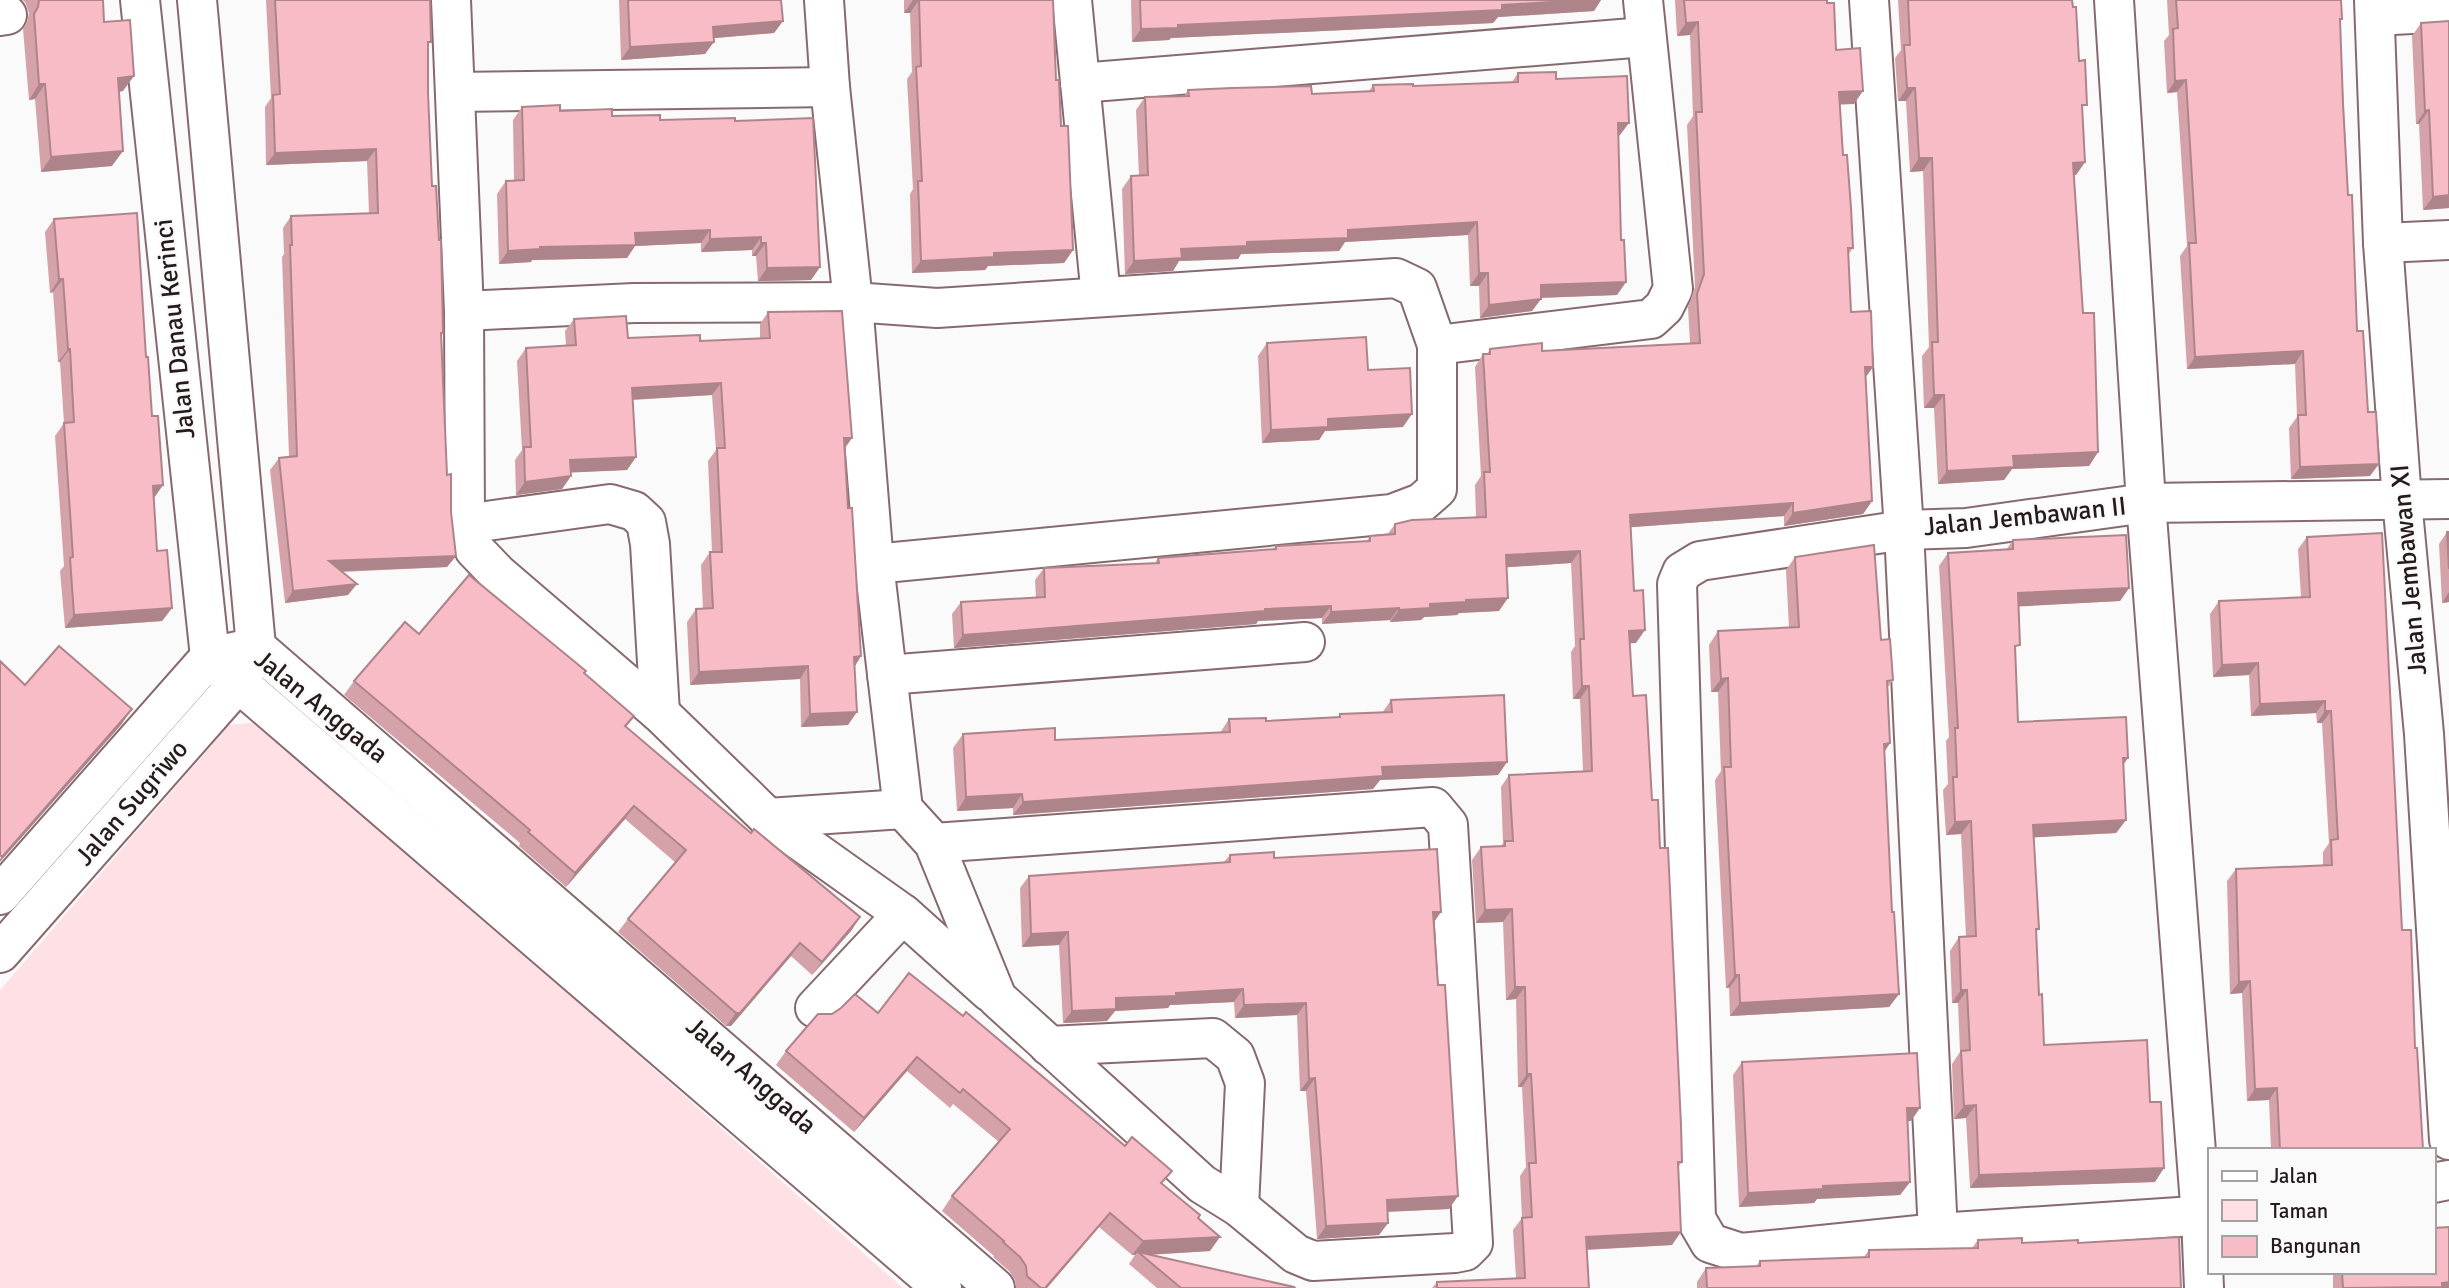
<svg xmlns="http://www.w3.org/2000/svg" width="2449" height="1288" font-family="Signika,sans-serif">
  <rect width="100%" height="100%" fill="#fafafa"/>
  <polygon fill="#ffe0e5" points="259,722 903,1288 0,1288 0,990 229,725"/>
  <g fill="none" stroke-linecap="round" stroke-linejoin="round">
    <defs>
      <g id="minor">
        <polyline points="140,0 210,657"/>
        <polyline points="451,0 464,311 465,524 474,549 498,574 660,713 768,818 903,914 990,992"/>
        <polyline points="824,0 830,87 853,302 874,564 903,809 934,843 997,998 1202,1184 1239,1207 1296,1254 1313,1261 1455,1253 1465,1251 1473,1243 1448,825 1433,807 934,843"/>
        <polyline points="1072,0 1101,297"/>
        <polyline points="1869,0 1904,530 1938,1233"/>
        <polyline points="2114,0 2146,503 2201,1217 2204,1288"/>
        <polyline points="2374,0 2383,243 2402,500 2424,734 2449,1140"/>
        <polyline points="0,16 7,15"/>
        <polyline points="2375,16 2449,12"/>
        <polyline points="1080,83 1645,37"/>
        <polyline points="455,92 830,87"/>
        <polyline points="2383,243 2449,240"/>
        <polyline points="464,311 634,303 853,302 937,308 1396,278 1417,288 1437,345 1437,489 1421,503 1392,514 874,564"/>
        <polyline points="1437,345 1651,319 1664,307 1673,289 1643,0"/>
        <polyline points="465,524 610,504 634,511 646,522 650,544 660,713"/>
        <polyline points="210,657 256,647 995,1288"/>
        <polyline points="219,666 942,1288"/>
        <polyline points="887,675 1305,642"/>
        <polyline points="768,818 903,809"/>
        <polyline points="0,895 210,657"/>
        <polyline points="0,953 238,683 256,647 197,0"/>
        <polyline points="815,1008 903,914"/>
        <polyline points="1049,1046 1213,1038 1235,1056 1245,1083 1239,1207"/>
        <polyline points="2433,1183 2449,1180"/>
        <polyline points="2209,1215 1938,1233 1741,1253 1710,1243 1696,1219 1677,584 1682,572 1700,561 1904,530 1966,528 2146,503 2449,499"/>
      </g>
    </defs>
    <use href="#minor" stroke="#876a6f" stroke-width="42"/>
    <use href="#minor" stroke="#fff" stroke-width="38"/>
  </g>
  <g fill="#d5a2aa">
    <polygon points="22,0 103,0 104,22 123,91 119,92 112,166 41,172 35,99 29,100 23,29 27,22 29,13 25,2"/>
    <polygon points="266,0 430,0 428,47 428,93 432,186 443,333 441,336 447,475 456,556 447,567 342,572 348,595 285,603 270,470 279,458 289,457 282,257 284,254 283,228 291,216 369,213 367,161 266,165 265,107 271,98"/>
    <polygon points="619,0 781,0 783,21 774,33 714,38 705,54 621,60"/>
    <polygon points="904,0 1053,0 1056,80 1073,250 1064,263 988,266 985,270 912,273 910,194 913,189 907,79 912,72 910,13 904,13"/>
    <polygon points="1131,0 1601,0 1594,11 1498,17 1493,23 1171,38 1169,40 1132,42"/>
    <polygon points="1675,0 1827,0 1836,50 1854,104 1840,104 1843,155 1853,248 1848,255 1851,312 1873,367 1866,377 1872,501 1863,514 1784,526 1784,516 1631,527 1636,643 1630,643 1633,696 1652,800 1660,848 1682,1162 1678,1167 1672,1245 1587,1250 1589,1288 1432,1288 1437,1282 1516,1278 1513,1230 1522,1218 1520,1176 1526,1167 1522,1087 1518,1087 1516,999 1506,1000 1503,922 1476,923 1472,860 1481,847 1501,846 1503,843 1501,787 1509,775 1583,771 1580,699 1573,699 1571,652 1575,646 1571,563 1507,567 1499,611 1459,613 1457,615 1424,617 1421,620 1390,622 1390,620 1322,624 1322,618 1258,621 1256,624 954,648 952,614 961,602 1036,598 1035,580 1044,568 1155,563 1158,558 1273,549 1276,546 1366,542 1370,536 1387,535 1395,524 1476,518 1475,485 1481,476 1475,367 1483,354 1487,354 1490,349 1542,351 1690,343 1688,307 1695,287 1687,125 1693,116 1690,35 1677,36"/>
    <polygon points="1898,0 2072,0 2079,61 2085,162 2076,175 2074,175 2083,313 2098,452 2089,466 2012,469 2004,480 1938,484 1934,408 1924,408 1922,356 1929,347 1923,171 1910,172 1906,101 1898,101 1895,58 1901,50"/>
    <polygon points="2167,0 2341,0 2340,22 2348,195 2357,331 2370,476 2291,479 2289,428 2297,417 2295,364 2187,369 2180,256 2187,246 2177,92 2167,93 2164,41 2169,35"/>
    <polygon points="2421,23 2449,208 2423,210 2419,124 2416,124 2412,36"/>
    <polygon points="1518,73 1556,79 1620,135 1618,136 1621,240 1626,282 1617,295 1541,298 1532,311 1480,318 1479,286 1470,286 1468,235 1345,242 1339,251 1241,254 1238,259 1179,261 1173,271 1125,274 1122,189 1131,176 1139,176 1136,110 1145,97 1184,96 1188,90 1312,94 1369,91 1373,85 1413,86 1512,82"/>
    <polygon points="522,107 660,120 735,121 820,267 811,280 758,281 756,256 752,256 752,250 701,252 701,243 635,246 627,258 532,260 531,262 499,264 497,194 506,181 514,181 513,120"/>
    <polygon points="54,219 146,357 152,416 163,485 154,498 157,551 172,608 162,621 65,628 60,571 64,566 55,436 64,423 60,362 58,362 53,292 50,293 45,232"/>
    <polygon points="768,312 845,448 848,508 861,656 855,666 848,725 801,727 800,679 690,685 687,622 696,609 703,609 701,565 710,552 712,552 708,461 716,450 712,395 633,400 636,457 627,470 571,472 571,476 562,489 516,495 515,460 522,450 517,361 526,348 566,346 565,331 574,319 628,338 700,341 760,338 760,324"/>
    <polygon points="1267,343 1368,370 1403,427 1325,431 1319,440 1262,443 1258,356"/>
    <polygon points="2447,532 2449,532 2449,602 2442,603 2439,544"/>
    <polygon points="2307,537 2402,930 2415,1048 2423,1150 2271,1150 2269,1100 2247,1101 2242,993 2230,994 2227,881 2236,869 2323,865 2323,852 2329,843 2322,723 2317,723 2316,713 2251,716 2249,675 2213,677 2210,614 2219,601 2301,597 2298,549"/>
    <polygon points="2013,540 2129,588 2120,601 2019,606 2015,652 2018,722 2123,766 2126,820 2116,833 2034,837 2039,929 2036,932 2039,995 2044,1045 2155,1182 1970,1188 1966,1118 1954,1119 1952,1064 1960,1052 1958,1003 1952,1003 1950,951 1959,937 1966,937 1961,834 1946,835 1943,790 1948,784 1946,741 1949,737 1939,566 1948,553 2006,550"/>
    <polygon points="1795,557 1881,640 1893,680 1888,687 1890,743 1884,752 1892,912 1899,994 1889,1007 1730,1016 1729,988 1726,988 1715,780 1721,771 1718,692 1711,692 1709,645 1718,631 1789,628 1786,570"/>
    <polygon points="419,634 585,673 634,716 626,727 751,833 860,917 851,931 812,975 791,956 731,1026 726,1026 618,932 628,919 676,863 625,819 566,887 519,846 520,843 344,695 354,681"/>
    <polygon points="1391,700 1507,762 1498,775 1380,780 1373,789 1013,815 1013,808 957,811 953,748 963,734 1055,740 1220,733 1229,719 1266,721 1338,717 1340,714 1382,713"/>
    <polygon points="1230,855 1274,858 1434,922 1449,1209 1388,1212 1388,1223 1379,1235 1317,1239 1306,1091 1300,1091 1297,1015 1235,1018 1234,1002 1170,1005 1168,1008 1115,1011 1107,1021 1063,1023 1059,945 1022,947 1020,888 1029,876 1224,862"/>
    <polygon points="878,1013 1163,1184 1198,1218 1210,1251 1150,1255 1295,1288 1157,1288 1129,1264 1135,1255 1132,1255 1099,1227 1047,1288 1016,1288 1015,1280 1009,1271 993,1257 994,1256 942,1211 952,1196 999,1142 953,1104 950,1108 907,1071 854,1132 776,1065 786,1051"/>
    <polygon points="1742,1062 1911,1121 1907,1121 1910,1182 1900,1195 1817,1199 1814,1203 1739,1207 1733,1075"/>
    <polygon points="1978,1240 2022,1243 2078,1243 2181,1288 1697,1288 1697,1282 1706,1268 1756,1266 1760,1261 1863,1258 1869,1250 1972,1248"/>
    <polygon points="2333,1272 2433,1272 2449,1288 2333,1288"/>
  </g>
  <g fill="#ae848b">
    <polygon points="913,0 919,0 910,13 904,13"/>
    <polygon points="1583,0 1601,0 1594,11 1498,17 1493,23 1171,38 1169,40 1132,42 1141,29 1178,25"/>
    <polygon points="783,21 774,33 704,39 713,27"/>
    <polygon points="1698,22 1690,35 1677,36 1686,23"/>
    <polygon points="714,42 705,54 621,60 630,47"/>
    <polygon points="134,76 123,91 107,93 118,78"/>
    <polygon points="2186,80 2177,92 2167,93 2175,81"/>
    <polygon points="39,84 45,84 35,99 29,100"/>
    <polygon points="1907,88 1915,88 1906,101 1898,101"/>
    <polygon points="1863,91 1854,104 1830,105 1839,92"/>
    <polygon points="2429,110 2419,124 2416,124 2425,111"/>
    <polygon points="1618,123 1629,123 1620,135 1609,136"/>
    <polygon points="376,149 367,161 266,165 275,153"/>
    <polygon points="123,151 112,166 41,172 51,157"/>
    <polygon points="1919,158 1932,158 1923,171 1910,172"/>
    <polygon points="2085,162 2076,175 2064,176 2073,163"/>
    <polygon points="2449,195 2449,208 2423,210 2433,197"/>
    <polygon points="1477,222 1468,235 1345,242 1339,251 1241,254 1238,259 1179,261 1173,271 1125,274 1134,261 1181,249 1348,230"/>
    <polygon points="710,230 701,243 635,246 627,258 532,260 531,262 499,264 508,251 540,247 635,233"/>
    <polygon points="761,237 752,250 701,252 710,239"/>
    <polygon points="761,243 766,243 756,256 752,256"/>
    <polygon points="1073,250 1064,263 988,266 985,270 912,273 921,261 994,253"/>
    <polygon points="820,267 811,280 758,281 767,268"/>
    <polygon points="1479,273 1488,273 1479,286 1470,286"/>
    <polygon points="59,279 63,279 53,292 50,293"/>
    <polygon points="1626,282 1617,295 1532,298 1541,285"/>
    <polygon points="1541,299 1532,311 1480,318 1489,305"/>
    <polygon points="68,349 70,349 60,362 58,362"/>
    <polygon points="2303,351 2295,364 2187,369 2195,357"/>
    <polygon points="1865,367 1873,367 1864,379"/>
    <polygon points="721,383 712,395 624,400 632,388"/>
    <polygon points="1934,395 1944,395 1934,408 1924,408"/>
    <polygon points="1412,414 1403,427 1325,431 1319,440 1262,443 1271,430 1328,419"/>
    <polygon points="844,438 852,438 843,451"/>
    <polygon points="2098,452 2089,466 2012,469 2004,480 1938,484 1947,471 2013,456"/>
    <polygon points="636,457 627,470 562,473 570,460"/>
    <polygon points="2379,464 2370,476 2291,479 2300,467"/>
    <polygon points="571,476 562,489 516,495 525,482"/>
    <polygon points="163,485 153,499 153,486"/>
    <polygon points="1872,501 1863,514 1784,526 1793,513"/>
    <polygon points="1793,503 1784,516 1621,528 1630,515"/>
    <polygon points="1580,551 1571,563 1497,568 1506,555"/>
    <polygon points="456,556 447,567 321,572 329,561"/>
    <polygon points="357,584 348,595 285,603 293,591"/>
    <polygon points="2129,588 2120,601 2009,607 2018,593"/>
    <polygon points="2449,592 2449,602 2442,603"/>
    <polygon points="1508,598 1499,611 1459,613 1457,615 1424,617 1421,620 1390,622 1399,610 1466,600"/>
    <polygon points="1331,606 1322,618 1258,621 1256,624 954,648 963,635 1265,609"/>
    <polygon points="172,608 162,621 65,628 74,615"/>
    <polygon points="1399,608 1390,620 1322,624 1331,612"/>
    <polygon points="1645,630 1636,643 1620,644 1629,631"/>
    <polygon points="861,656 853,669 854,657"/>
    <polygon points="2258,663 2249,675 2213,677 2222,665"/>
    <polygon points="808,666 800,679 690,685 699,672"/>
    <polygon points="1728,678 1718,692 1711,692 1721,679"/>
    <polygon points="1582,686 1589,686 1580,699 1573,699"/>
    <polygon points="2325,701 2316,713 2251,716 2260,704"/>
    <polygon points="132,709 121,725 0,862 0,859 2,857"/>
    <polygon points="2325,711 2331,711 2322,723 2317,723"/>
    <polygon points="857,712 848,725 801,727 810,714"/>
    <polygon points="1890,743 1881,757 1884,744"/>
    <polygon points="2123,758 2128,758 2119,771"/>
    <polygon points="1507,762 1498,775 1380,780 1373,789 1013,815 1023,802 1382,767"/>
    <polygon points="1022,794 1013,808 957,811 966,797"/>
    <polygon points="634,806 625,819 566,887 575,873"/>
    <polygon points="2126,820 2116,833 2024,838 2033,825"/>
    <polygon points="1971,821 1961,834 1946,835 1955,822"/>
    <polygon points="1512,909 1503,922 1476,923 1485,910"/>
    <polygon points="1433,912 1441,912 1432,925"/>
    <polygon points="860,917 851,931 812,975 822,962"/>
    <polygon points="1068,932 1059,945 1022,947 1031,934"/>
    <polygon points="800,943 791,956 731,1026 726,1026 736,1013"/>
    <polygon points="1735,975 1739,975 1729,988 1726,988"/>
    <polygon points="2250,981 2242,993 2230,994 2239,982"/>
    <polygon points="1515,987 1525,987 1516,999 1506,1000"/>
    <polygon points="1243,989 1234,1002 1170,1005 1168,1008 1115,1011 1107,1021 1063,1023 1072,1011 1116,998 1176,993"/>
    <polygon points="1961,990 1967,990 1958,1003 1952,1003"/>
    <polygon points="1899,994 1889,1007 1730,1016 1740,1003"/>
    <polygon points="1306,1003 1297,1015 1235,1018 1244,1005"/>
    <polygon points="917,1057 907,1071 854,1132 864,1118"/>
    <polygon points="1527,1074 1531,1074 1522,1087 1518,1087"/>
    <polygon points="1315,1078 1306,1091 1300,1091 1309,1079"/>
    <polygon points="2277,1088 2269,1100 2247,1101 2255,1089"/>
    <polygon points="1976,1105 1966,1118 1954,1119 1964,1106"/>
    <polygon points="1907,1108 1920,1108 1911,1121 1898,1122"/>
    <polygon points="2164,1168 2155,1182 1970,1188 1979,1175"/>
    <polygon points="1910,1182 1900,1195 1817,1199 1814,1203 1739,1207 1748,1193 1823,1186"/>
    <polygon points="1458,1196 1449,1209 1378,1212 1387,1200"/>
    <polygon points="1110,1213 1099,1227 1047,1288 1045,1288"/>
    <polygon points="1388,1223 1379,1235 1317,1239 1326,1226"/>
    <polygon points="1681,1232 1672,1245 1577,1250 1586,1237"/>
    <polygon points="1220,1237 1210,1251 1142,1255 1138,1252 1135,1255 1132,1255 1143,1241"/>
    <polygon points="2449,1282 2449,1288 2424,1288 2442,1283"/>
  </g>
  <g fill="#f8bcc6" stroke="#ae848b" stroke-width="2">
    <polygon points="39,0 103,0 104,22 130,20 134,76 118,78 123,151 51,157 45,84 39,84 34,14 38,7"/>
    <polygon points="275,0 430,0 431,42 428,42 428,93 432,186 436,186 439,240 441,240 443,333 441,333 447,475 451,474 451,512 456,556 329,561 357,584 293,591 279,458 297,456 290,245 292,245 291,216 378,213 376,149 275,153 273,95 280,94"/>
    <polygon points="628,0 781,0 783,21 713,27 714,42 630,47"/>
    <polygon points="913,0 1053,0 1056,80 1059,80 1061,126 1068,126 1073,250 994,253 994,257 921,261 918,181 922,181 916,67 921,66 919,0"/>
    <polygon points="1140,0 1583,0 1502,5 1502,10 1178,25 1178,28 1141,29"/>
    <polygon points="1684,0 1827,0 1827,3 1834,3 1836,50 1860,48 1863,91 1839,92 1843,155 1847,155 1851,208 1853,248 1848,248 1851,312 1871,311 1873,367 1865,367 1872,501 1793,513 1793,503 1630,515 1634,591 1643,590 1645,630 1629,631 1633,696 1646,695 1652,800 1658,800 1660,848 1668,848 1681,1125 1682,1162 1678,1162 1681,1232 1586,1237 1589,1288 1437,1288 1437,1282 1525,1278 1522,1218 1532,1217 1529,1163 1536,1163 1531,1074 1527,1074 1525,987 1515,987 1512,909 1485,910 1481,847 1505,846 1505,841 1513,841 1509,775 1592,771 1589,686 1582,686 1580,639 1584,639 1580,551 1506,555 1508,598 1466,600 1466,602 1430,604 1430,608 1399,610 1399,608 1331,612 1331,606 1265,609 1265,611 963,635 961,602 1045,597 1044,568 1159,563 1158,558 1276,549 1276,546 1370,541 1370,536 1395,534 1395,524 1412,520 1486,517 1484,472 1490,472 1483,354 1490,354 1490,349 1542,343 1542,351 1700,343 1697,294 1704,274 1696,112 1702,112 1698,22 1686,23"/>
    <polygon points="1908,0 2072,0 2073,7 2076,7 2079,61 2085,60 2087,105 2082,105 2085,162 2073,163 2083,313 2094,313 2098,452 2013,456 2014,467 1947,471 1944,395 1934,395 1932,342 1938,342 1932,158 1919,158 1915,88 1907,88 1904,45 1910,45"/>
    <polygon points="2176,0 2341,0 2342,19 2340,19 2343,104 2348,195 2352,195 2357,331 2363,331 2368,412 2376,412 2379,464 2300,467 2298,415 2306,415 2303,351 2195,357 2189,243 2196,243 2186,80 2175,81 2173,29 2178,28"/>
    <polygon points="2449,21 2449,195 2433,197 2429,110 2425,111 2421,23"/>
    <polygon points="1556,72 1556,79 1627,76 1629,123 1618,123 1621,240 1624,240 1626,282 1541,285 1541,299 1489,305 1488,273 1479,273 1477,222 1348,230 1348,238 1247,242 1247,246 1181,249 1182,258 1134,261 1131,176 1148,175 1145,97 1189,96 1188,90 1232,88 1311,86 1312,94 1374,91 1373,85 1413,84 1413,86 1518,82 1518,73"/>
    <polygon points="560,105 560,111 612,109 612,116 660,115 660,120 735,118 735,121 813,118 820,267 767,268 766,243 761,243 761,237 710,239 710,230 635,233 636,245 540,247 540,249 508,251 506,181 524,180 522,107"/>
    <polygon points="137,213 146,357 148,357 152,416 158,416 163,485 153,486 157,551 167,550 172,608 74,615 70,558 73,557 64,423 74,422 70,349 68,349 63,279 59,279 54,219"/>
    <polygon points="842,311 852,438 844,438 848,508 852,508 861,656 854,657 857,712 810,714 808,666 699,672 696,609 713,608 710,552 722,552 717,448 725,448 721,383 632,388 636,457 570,460 571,476 525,482 524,447 531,447 526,348 576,345 574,319 626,316 628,338 700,335 700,341 770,338 768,312"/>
    <polygon points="1366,337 1368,370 1410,368 1412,414 1328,419 1328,427 1271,430 1267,343"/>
    <polygon points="2447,532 2449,532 2449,569"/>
    <polygon points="2382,533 2402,930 2411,930 2415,1048 2417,1048 2423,1150 2280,1150 2277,1088 2255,1089 2250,981 2239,982 2236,869 2332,865 2331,840 2338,839 2331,711 2325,711 2325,701 2260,704 2258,663 2222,665 2219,601 2310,597 2307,537"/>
    <polygon points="2126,535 2129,588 2018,593 2020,645 2015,646 2018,722 2126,717 2128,758 2123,758 2126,820 2033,825 2039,929 2036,929 2039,995 2042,994 2044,1045 2147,1040 2150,1102 2161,1102 2164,1168 1979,1175 1976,1105 1964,1106 1961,1051 1970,1050 1967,990 1961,990 1959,937 1976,936 1971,821 1955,822 1953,777 1957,777 1955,728 1958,728 1948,553 2013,549 2013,540"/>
    <polygon points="1874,545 1881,640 1890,639 1893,680 1887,681 1890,743 1884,744 1892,912 1894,912 1899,994 1740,1003 1739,975 1735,975 1724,767 1731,767 1728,678 1721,679 1718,631 1799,627 1795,557"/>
    <polygon points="469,575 586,671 584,673 634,716 625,726 751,833 754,829 860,917 822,962 800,943 740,1013 736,1013 628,919 686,850 634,806 575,873 528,832 530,830 354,681 405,622 419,634"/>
    <polygon points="59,646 132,709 2,857 0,855 0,661 25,685"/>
    <polygon points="1504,695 1507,762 1382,767 1383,776 1023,802 1022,794 966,797 963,734 1055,728 1055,740 1230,732 1229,719 1266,718 1266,721 1340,717 1340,714 1392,712 1391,700"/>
    <polygon points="1437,849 1441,912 1433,912 1438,985 1445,985 1458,1196 1387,1200 1388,1223 1326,1226 1315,1078 1309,1079 1306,1003 1244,1005 1243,989 1176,993 1176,996 1116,998 1116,1009 1072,1011 1068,932 1031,934 1029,876 1230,862 1230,855 1274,852 1274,858"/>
    <polygon points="909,973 963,1016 966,1012 1125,1146 1132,1137 1172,1171 1161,1183 1200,1215 1198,1218 1220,1237 1143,1241 1110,1213 1045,1288 1041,1288 1027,1276 1026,1266 1020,1257 1003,1242 1004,1241 952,1196 1010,1129 963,1089 960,1093 917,1057 864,1118 786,1051 818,1014 832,1014 841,1008 855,994 878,1013"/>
    <polygon points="1917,1053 1920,1108 1907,1108 1910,1182 1823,1186 1823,1189 1748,1193 1742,1062"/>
    <polygon points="2449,1227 2449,1282 2442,1283 2442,1287 2343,1288 2342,1272 2433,1272 2433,1228"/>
    <polygon points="2179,1237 2181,1288 1707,1288 1706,1268 1760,1266 1760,1261 1869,1257 1869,1250 1978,1248 1978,1240 2022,1238 2022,1243 2078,1240 2078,1243"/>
    <polygon points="1138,1252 1294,1287 1295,1288 1181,1288"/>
  </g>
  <g text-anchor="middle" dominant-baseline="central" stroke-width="5" stroke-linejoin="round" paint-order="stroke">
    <g font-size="26" fill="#261a1c" stroke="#fafafa">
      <text transform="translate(175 329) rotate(-96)">Jalan Danau Kerinci</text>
      <text transform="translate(2025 517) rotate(-6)">Jalan Jembawan II</text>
      <text transform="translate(2409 570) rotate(-95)">Jalan Jembawan XI</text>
      <text transform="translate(321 707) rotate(39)">Jalan Anggada</text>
      <text transform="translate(132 803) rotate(-49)">Jalan Sugriwo</text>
      <text transform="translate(751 1076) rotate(41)">Jalan Anggada</text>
    </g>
  </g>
  <rect x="2208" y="1148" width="228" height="126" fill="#fafafa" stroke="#a5a0a1" stroke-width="2"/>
  <rect x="2222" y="1171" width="35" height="10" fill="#ffffff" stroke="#a5a0a1" stroke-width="2"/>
  <text x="2270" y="1183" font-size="21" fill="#261a1c">Jalan</text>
  <rect x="2222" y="1200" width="35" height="21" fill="#ffe0e5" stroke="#a5a0a1" stroke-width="2"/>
  <text x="2270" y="1218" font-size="21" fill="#261a1c">Taman</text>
  <rect x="2222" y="1236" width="35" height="21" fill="#f8bcc6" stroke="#a5a0a1" stroke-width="2"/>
  <text x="2270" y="1253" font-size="21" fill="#261a1c">Bangunan</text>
</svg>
